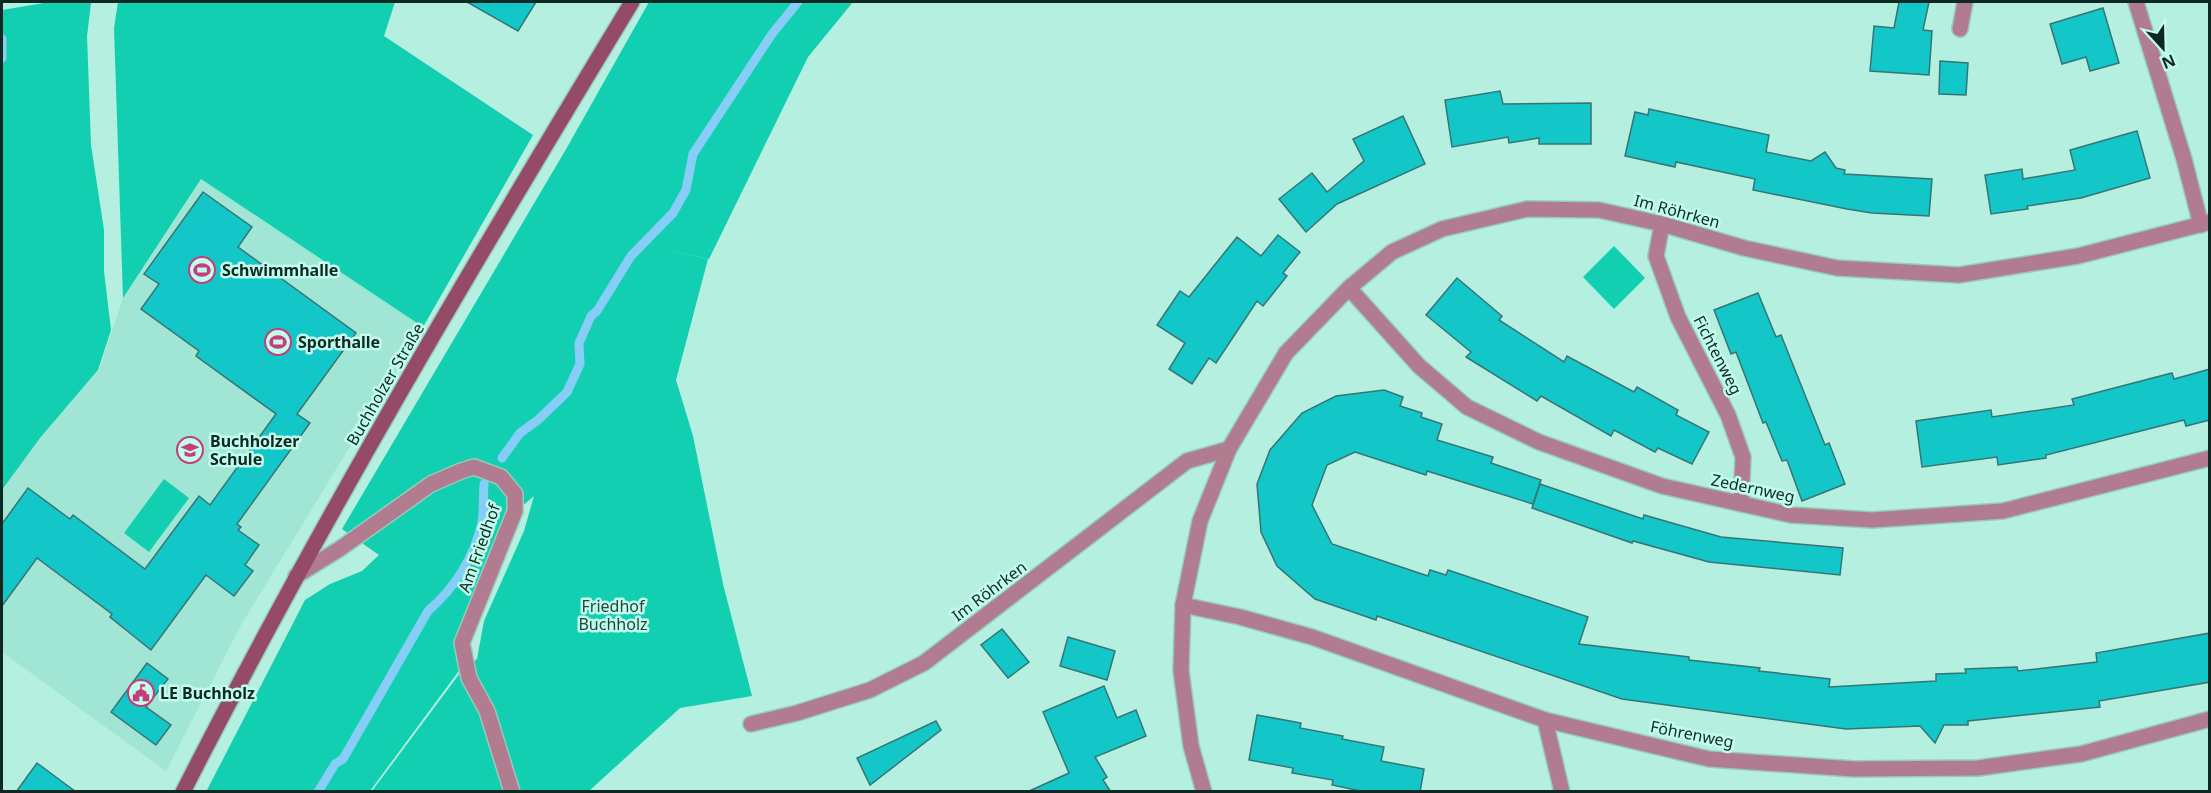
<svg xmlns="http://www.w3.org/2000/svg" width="2211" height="793" font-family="'Noto Sans',sans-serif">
  <rect width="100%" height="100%" fill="#b4efdf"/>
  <polygon fill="#a1e6d4" points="201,179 423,327 241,625 166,771 2,652 2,491 40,438 99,370 123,298"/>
  <g fill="#11cfb0">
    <polygon points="50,2 91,3 87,36 91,145 104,230 104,271 111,330 98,370 40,438 2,490 2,10"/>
    <polygon points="118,2 395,2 384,36 533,135 423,327 201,179 123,298 114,28"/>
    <polygon points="649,2 853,2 808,57 709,259 646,245 708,259 676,380 693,436 723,584 752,696 680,708 589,791 372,791 463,669 477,659 484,621 524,531 534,496 508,518 461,668 370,791 206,792 305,600 330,584 362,571 379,555 342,529 565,151"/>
    <polygon points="1614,246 1645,278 1614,309 1583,277"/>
    <polygon points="164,479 189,498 149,552 124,533"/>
  </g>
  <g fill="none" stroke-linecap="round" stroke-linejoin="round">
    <g stroke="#86cdf8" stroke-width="9">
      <polyline points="2,58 2,39"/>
      <polyline points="502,458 520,433 538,420 567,392 580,364 579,343 591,316 597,311 631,256 673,213 686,190 693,154 772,34 798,2"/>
      <path d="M318,792L335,764L343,759L428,611C454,589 475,556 482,522C484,510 483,497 484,484"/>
    </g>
  </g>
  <g fill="#13c6c8" stroke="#367575" stroke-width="1.5">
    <polygon points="467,2 536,2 518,31"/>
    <polygon points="1899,2 1929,2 1923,30 1932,31 1929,75 1870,71 1874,26 1894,28"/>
    <polygon points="2103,8 2119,63 2090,71 2086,57 2062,64 2050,24"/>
    <polygon points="1940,61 1968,63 1966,95 1939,94"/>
    <polygon points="1500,91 1503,104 1591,103 1591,144 1539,144 1539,138 1509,143 1508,137 1452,147 1445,100"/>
    <polygon points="1649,109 1769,135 1766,152 1811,161 1825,152 1836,168 1845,170 1844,174 1932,179 1929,216 1872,213 1847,209 1753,190 1755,179 1676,162 1675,167 1625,156 1635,112 1648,115"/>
    <polygon points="1403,116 1425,164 1337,204 1306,232 1279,199 1312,173 1327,192 1364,161 1353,139"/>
    <polygon points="2137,131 2150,178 2081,198 2027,206 2028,209 1991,214 1985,175 2022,169 2023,179 2075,170 2070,150"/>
    <polygon points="203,192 252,227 238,247 356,333 297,414 310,423 237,524 241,527 238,530 259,545 245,565 253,571 234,596 206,575 151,650 110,617 112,614 37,558 2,606 2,524 28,488 70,519 73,515 145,569 199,496 210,505 276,414 196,356 199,351 141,309 159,284 144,274"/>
    <polygon points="1278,235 1300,252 1283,273 1287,276 1263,306 1257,301 1216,363 1209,358 1192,384 1169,369 1185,343 1157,325 1180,291 1189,297 1237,237 1261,256"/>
    <polygon points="1457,278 1502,316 1499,320 1564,362 1567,356 1634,392 1637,387 1678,410 1676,415 1709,432 1692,464 1658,448 1655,452 1614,430 1611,436 1541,396 1537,401 1466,357 1471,352 1426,315"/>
    <polygon points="1758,293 1776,337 1781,335 1825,445 1829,443 1845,484 1802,501 1787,460 1782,461 1766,422 1763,423 1736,352 1731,354 1714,310"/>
    <polygon points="2210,369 2210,420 2186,426 2184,420 2046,455 2046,458 1998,465 1997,457 1922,467 1916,421 1991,410 1992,417 2074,405 2072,399 2172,373 2174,379"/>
    <polygon points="1384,390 1403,397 1400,406 1422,413 1421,417 1442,424 1437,440 1493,457 1491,463 1541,480 1533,504 1427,471 1426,475 1355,452 1327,465 1312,505 1332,544 1428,576 1430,570 1446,575 1448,570 1588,617 1579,644 1689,657 1689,660 1760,668 1759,671 1830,679 1829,687 1936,681 1936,674 1966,673 1965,669 2017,667 2018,671 2097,662 2096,653 2210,633 2210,682 2099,701 2100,707 1968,721 1968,725 1944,725 1935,743 1920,726 1846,729 1622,699 1377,616 1376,620 1315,599 1277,566 1261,532 1257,484 1270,450 1302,413 1336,396"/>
    <polygon points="1540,484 1643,519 1644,515 1721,537 1843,548 1840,575 1709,562 1633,541 1632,543 1532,508"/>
    <polygon points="1002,629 1029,662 1008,678 981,645"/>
    <polygon points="1068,637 1115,651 1107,680 1060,666"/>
    <polygon points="147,663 168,679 146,707 171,725 156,745 111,712"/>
    <polygon points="1104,686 1117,718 1136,710 1146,736 1095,757 1107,777 1103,780 1111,792 1027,792 1069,773 1043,712"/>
    <polygon points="1257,715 1301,723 1300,728 1343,736 1342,739 1384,747 1381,761 1424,769 1420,792 1365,792 1332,785 1333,780 1292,773 1293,768 1249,760"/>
    <polygon points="936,721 941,730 870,785 857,758"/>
    <polygon points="37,763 76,792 16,792"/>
  </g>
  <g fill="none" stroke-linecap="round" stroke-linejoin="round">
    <defs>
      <g id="street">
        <polyline points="2136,2 2184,159 2201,225"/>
        <polyline points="1960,29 1965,2"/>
        <polyline points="1662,224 1656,256 1678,317 1728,415 1743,457 1741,504"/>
        <polyline points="1349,288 1419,366 1467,407 1539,442 1662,486 1791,515 1872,520 2003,511 2210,458"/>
        <polyline points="296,576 341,548 431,484 461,471 474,467 501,477 515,494 515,511 462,643 469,678 487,711 512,792"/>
        <polyline points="1183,605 1240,617 1312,637 1545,720 1709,759 1854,769 1978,768 2081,754 2210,719"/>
        <polyline points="1545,720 1562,792"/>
        <polyline points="751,724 797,713 870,690 924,663 1187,461 1229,449"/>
        <polyline points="1204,792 1191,746 1181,671 1183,605 1200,521 1229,449 1286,353 1349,288 1392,252 1442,229 1527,209 1599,210 1662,224 1744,248 1837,268 1959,275 2078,256 2210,222"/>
      </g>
      <path id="secondary" d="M183,792C320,522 475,261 632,2"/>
    </defs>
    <use href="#street" stroke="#96cbbd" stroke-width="18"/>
    <use href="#secondary" stroke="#96cbbd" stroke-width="18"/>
    <use href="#street" stroke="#b17c8f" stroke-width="15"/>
    <use href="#secondary" stroke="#954a68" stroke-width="15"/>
  </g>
  <defs>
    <symbol id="stadium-ring" viewBox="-11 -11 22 22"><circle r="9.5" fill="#c1fdec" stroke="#c53d7b" stroke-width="1.5"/><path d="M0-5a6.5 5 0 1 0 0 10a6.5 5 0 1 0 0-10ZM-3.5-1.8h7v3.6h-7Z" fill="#c53d7b"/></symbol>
    <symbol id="school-ring" viewBox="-11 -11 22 22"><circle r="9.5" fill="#c1fdec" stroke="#c53d7b" stroke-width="1.5"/><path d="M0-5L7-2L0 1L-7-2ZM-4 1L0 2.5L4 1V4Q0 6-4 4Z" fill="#c53d7b"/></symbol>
    <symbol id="civic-ring" viewBox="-11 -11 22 22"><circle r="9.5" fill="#c1fdec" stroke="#c53d7b" stroke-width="1.5"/><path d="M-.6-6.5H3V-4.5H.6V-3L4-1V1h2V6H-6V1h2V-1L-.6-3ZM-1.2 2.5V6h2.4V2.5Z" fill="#c53d7b"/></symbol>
  </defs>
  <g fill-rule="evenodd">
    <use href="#stadium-ring" x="187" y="255" width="30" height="30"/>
    <use href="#stadium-ring" x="263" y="327" width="30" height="30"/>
    <use href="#school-ring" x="175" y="435" width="30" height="30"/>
    <use href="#civic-ring" x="126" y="678" width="30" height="30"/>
  </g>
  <g text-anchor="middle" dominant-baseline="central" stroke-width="5" stroke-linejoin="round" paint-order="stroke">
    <g font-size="16" fill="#102822" stroke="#c1fdec">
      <text transform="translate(1677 211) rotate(15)">Im Röhrken</text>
      <text transform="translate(1718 355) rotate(63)">Fichtenweg</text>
      <text transform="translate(385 384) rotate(-60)">Buchholzer Straße</text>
      <text transform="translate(1753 488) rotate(12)">Zedernweg</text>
      <text transform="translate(479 548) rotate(-70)">Am Friedhof</text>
      <text transform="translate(989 591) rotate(-37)">Im Röhrken</text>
      <text transform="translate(1692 734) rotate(11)">Föhrenweg</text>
    </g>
    <g font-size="16" font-weight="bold" fill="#102822" stroke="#c1fdec" text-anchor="start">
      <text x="222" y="270">Schwimmhalle</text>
      <text x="298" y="342">Sporthalle</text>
      <text x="210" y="441">Buchholzer<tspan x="210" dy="18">Schule</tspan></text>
      <text x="160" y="693">LE Buchholz</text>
    </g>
    <g font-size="16" fill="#25423b" stroke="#c1fdec">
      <text x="613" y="606">Friedhof<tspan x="613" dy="18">Buchholz</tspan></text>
    </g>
  </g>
  <rect width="2211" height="793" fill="none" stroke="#102822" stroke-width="6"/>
  <g transform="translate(2163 48) rotate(158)" stroke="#c1fdec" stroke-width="4.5" paint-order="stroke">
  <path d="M0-4.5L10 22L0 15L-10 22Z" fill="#102822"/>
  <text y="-9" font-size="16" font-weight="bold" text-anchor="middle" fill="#102822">N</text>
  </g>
</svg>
